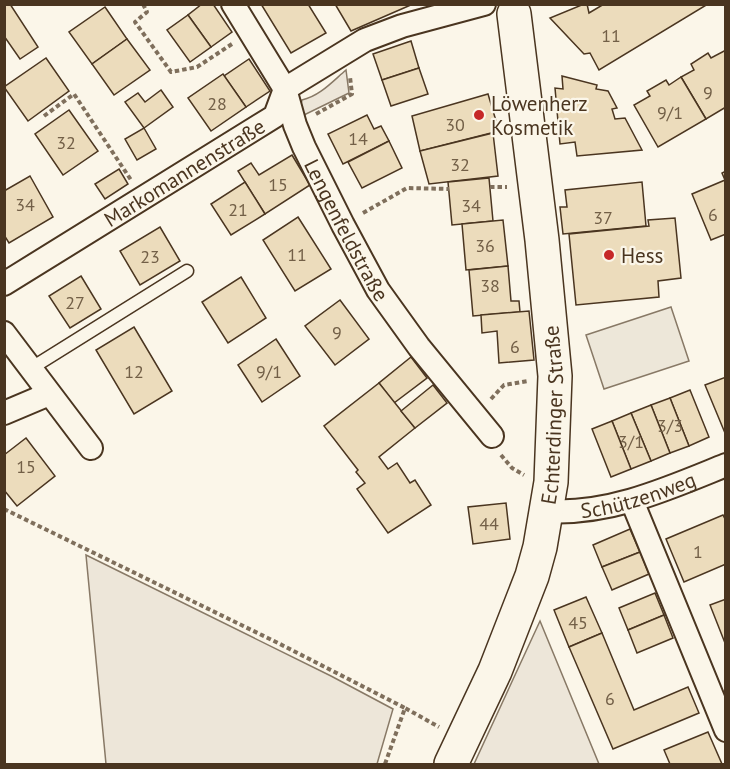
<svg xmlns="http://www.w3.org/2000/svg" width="730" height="769" font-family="'PT Sans',sans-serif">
  <rect width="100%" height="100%" fill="#fbf6e9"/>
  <g fill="#ede6d9" stroke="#887966" stroke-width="1.5">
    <path d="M346,70L349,93L304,115L300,108L302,100C320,96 333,81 346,70Z"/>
    <polygon points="86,555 331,676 393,709 377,764 106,764"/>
    <polygon points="540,621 599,764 474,764"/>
  </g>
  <polygon fill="#ede7d9" stroke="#887966" stroke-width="1.5" points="671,307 689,361 604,389 586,335"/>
  <g fill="#ecdcbc" stroke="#4a3520" stroke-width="1.5">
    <polygon points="4,4 10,4 38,47 20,59 4,36"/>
    <polygon points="202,4 213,4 232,32 211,47 188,15"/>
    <polygon points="261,4 308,4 326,33 291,53"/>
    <polygon points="335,4 413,4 351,31"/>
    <polygon points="584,4 587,4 589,13 604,4 708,4 599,70 590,53 584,54 550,18"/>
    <polygon points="105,7 127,39 92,64 69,32"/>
    <polygon points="188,15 211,47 190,62 167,30"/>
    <polygon points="127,39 150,70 114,95 92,64"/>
    <polygon points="411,41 419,68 382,80 373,54"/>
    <polygon points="726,50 726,107 706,119 681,77 694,70 691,64 708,53 711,58"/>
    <polygon points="46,58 69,91 28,121 4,87"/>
    <polygon points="249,59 270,91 246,107 224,76"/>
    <polygon points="419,68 428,94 391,106 382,80"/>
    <polygon points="223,74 246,107 211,131 188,98"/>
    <polygon points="562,76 597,85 596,89 608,91 617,108 612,109 615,119 625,118 642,150 577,156 575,142 560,144 555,88 563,89"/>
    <polygon points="681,77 706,119 658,147 634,105 650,96 647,91 666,80 669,85"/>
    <polygon points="161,90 173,107 144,128 125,102 138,93 145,102"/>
    <polygon points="488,94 499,131 420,151 412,116"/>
    <polygon points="69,110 98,151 63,175 35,134"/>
    <polygon points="367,115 374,129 381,126 389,141 343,164 328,134"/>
    <polygon points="144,128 156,149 137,160 125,139"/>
    <polygon points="493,133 498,176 429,184 420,151"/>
    <polygon points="389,141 402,168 362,188 348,162"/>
    <polygon points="292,155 310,185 265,214 238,171 251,163 259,175"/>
    <polygon points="119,169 128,184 105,199 95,184"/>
    <polygon points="726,171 726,234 711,240 692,194 725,180 722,173"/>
    <polygon points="30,176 53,217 9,243 4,235 4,191"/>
    <polygon points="489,178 493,221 452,225 448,182"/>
    <polygon points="245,182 265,214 231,235 211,204"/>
    <polygon points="642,182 646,226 563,234 560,207 567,207 565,190"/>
    <polygon points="298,217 331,269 295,291 263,240"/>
    <polygon points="675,218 681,278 658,281 659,297 576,305 569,234 649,226 648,220"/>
    <polygon points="503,220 508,266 466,270 462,224"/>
    <polygon points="160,227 180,261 140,285 120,251"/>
    <polygon points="508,266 511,301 519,301 520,312 473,316 469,270"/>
    <polygon points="81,276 101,309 70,328 49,296"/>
    <polygon points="241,277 266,318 228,343 202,302"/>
    <polygon points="340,300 369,339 335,365 305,326"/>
    <polygon points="529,311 534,360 499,363 497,331 482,333 481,315"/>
    <polygon points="134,327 172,391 134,414 96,350"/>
    <polygon points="276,339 300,376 262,402 238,365"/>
    <polygon points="411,357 427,378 394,403 379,383"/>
    <polygon points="726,377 726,433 725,433 705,385"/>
    <polygon points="379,383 415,428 379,457 388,469 397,463 410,483 415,480 431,505 388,533 357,489 365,483 356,472 358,470 324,426"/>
    <polygon points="433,385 447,403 415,428 401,411"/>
    <polygon points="690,390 709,437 689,446 670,398"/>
    <polygon points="670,398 689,446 670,453 651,405"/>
    <polygon points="651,405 670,453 651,461 631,413"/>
    <polygon points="631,413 651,461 631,469 612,421"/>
    <polygon points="612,421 631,469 611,477 592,429"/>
    <polygon points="26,438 55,476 17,506 4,490 4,455"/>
    <polygon points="506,503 510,539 473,544 468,507"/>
    <polygon points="723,515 726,521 726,564 684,582 666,539"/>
    <polygon points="630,529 640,552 602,567 593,545"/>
    <polygon points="640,552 649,574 612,590 602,567"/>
    <polygon points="655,593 664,615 628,630 619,608"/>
    <polygon points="586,597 602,633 569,647 554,610"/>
    <polygon points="726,599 726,643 725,643 710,605"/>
    <polygon points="664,615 673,638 637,653 628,630"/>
    <polygon points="602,633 634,710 688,687 699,713 613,749 569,647"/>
    <polygon points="708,732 722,764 670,764 664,750"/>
  </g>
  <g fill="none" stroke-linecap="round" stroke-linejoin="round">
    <defs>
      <polyline id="lane" points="30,369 187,271"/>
      <g id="street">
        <path id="s1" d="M233,4L285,89L295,125L304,147L343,225L378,290L419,347L492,436"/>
        <path id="s2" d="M4,284L275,116L285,89L365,40L402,26L484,4"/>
        <polyline points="4,333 91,448"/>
        <polyline points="4,413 49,394"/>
        <polyline points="632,501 726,730"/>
        <path id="s3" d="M547,511C610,515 669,488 726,465"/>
      </g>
      <g id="secondary">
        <path id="s4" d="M451,764L495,671L532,576L540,547L551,482L555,376L542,240L514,14"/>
      </g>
    </defs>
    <use href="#lane" stroke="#4a3520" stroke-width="15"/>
    <use href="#street" stroke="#4a3520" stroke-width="26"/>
    <use href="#secondary" stroke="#4a3520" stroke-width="36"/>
    <g stroke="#7f6f5c" stroke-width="4" stroke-dasharray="4.5 3" stroke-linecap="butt">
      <polyline points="143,4 147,12 135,22 171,72 197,67 232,44"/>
      <polyline points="316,114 352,94 350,77"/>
      <polyline points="44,116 74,94 131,180"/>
      <polyline points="490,187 507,187"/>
      <polyline points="363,213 407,188 449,189"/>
      <polyline points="491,399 504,385 528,381"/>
      <polyline points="501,455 512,468 524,475"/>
      <polyline points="4,509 276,642 405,708"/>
      <polyline points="385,764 405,708 439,727"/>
    </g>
    <use href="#lane" stroke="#fbf6e9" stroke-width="12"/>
    <use href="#street" stroke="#fbf6e9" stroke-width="22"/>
    <use href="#secondary" stroke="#fbf6e9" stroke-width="33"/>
  </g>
  <g fill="#c62828" stroke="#fbf6e9" stroke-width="2">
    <circle cx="479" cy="115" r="6"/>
    <circle cx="609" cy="255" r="6"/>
  </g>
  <g text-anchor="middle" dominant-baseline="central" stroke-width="4.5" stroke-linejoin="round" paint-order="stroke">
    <g font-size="18" fill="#725f47">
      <text x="611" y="35">11</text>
      <text x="708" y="92">9</text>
      <text x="217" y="103">28</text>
      <text x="670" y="112">9/1</text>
      <text x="455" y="124">30</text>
      <text x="358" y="138">14</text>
      <text x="66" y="142">32</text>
      <text x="460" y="164">32</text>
      <text x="278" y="184">15</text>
      <text x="25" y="204">34</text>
      <text x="471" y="205">34</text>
      <text x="238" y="209">21</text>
      <text x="713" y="214">6</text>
      <text x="603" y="217">37</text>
      <text x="485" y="245">36</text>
      <text x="297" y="254">11</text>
      <text x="150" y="256">23</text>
      <text x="490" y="285">38</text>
      <text x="75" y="302">27</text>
      <text x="337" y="332">9</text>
      <text x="515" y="346">6</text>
      <text x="134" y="371">12</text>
      <text x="269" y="371">9/1</text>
      <text x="670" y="425">3/3</text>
      <text x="631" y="441">3/1</text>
      <text x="26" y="466">15</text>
      <text x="489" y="523">44</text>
      <text x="698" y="551">1</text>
      <text x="578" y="622">45</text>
      <text x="610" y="698">6</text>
    </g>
    <g font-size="21" fill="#4a3520" stroke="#fbf6e9" text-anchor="start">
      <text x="491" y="103">Löwenherz<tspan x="491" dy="24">Kosmetik</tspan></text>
      <text x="621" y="255">Hess</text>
    </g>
    <g font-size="21" fill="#4a3520" stroke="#fbf6e9">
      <text stroke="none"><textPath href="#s2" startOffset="212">Markomannenstraße</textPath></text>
      <text stroke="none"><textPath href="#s1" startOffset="254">Lengenfeldstraße</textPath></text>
      <text stroke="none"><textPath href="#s4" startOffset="368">Echterdinger Straße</textPath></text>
      <text stroke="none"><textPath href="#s3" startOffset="93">Schützenweg</textPath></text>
    </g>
  </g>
  <rect width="730" height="769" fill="none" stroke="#4a3520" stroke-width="12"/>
</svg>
